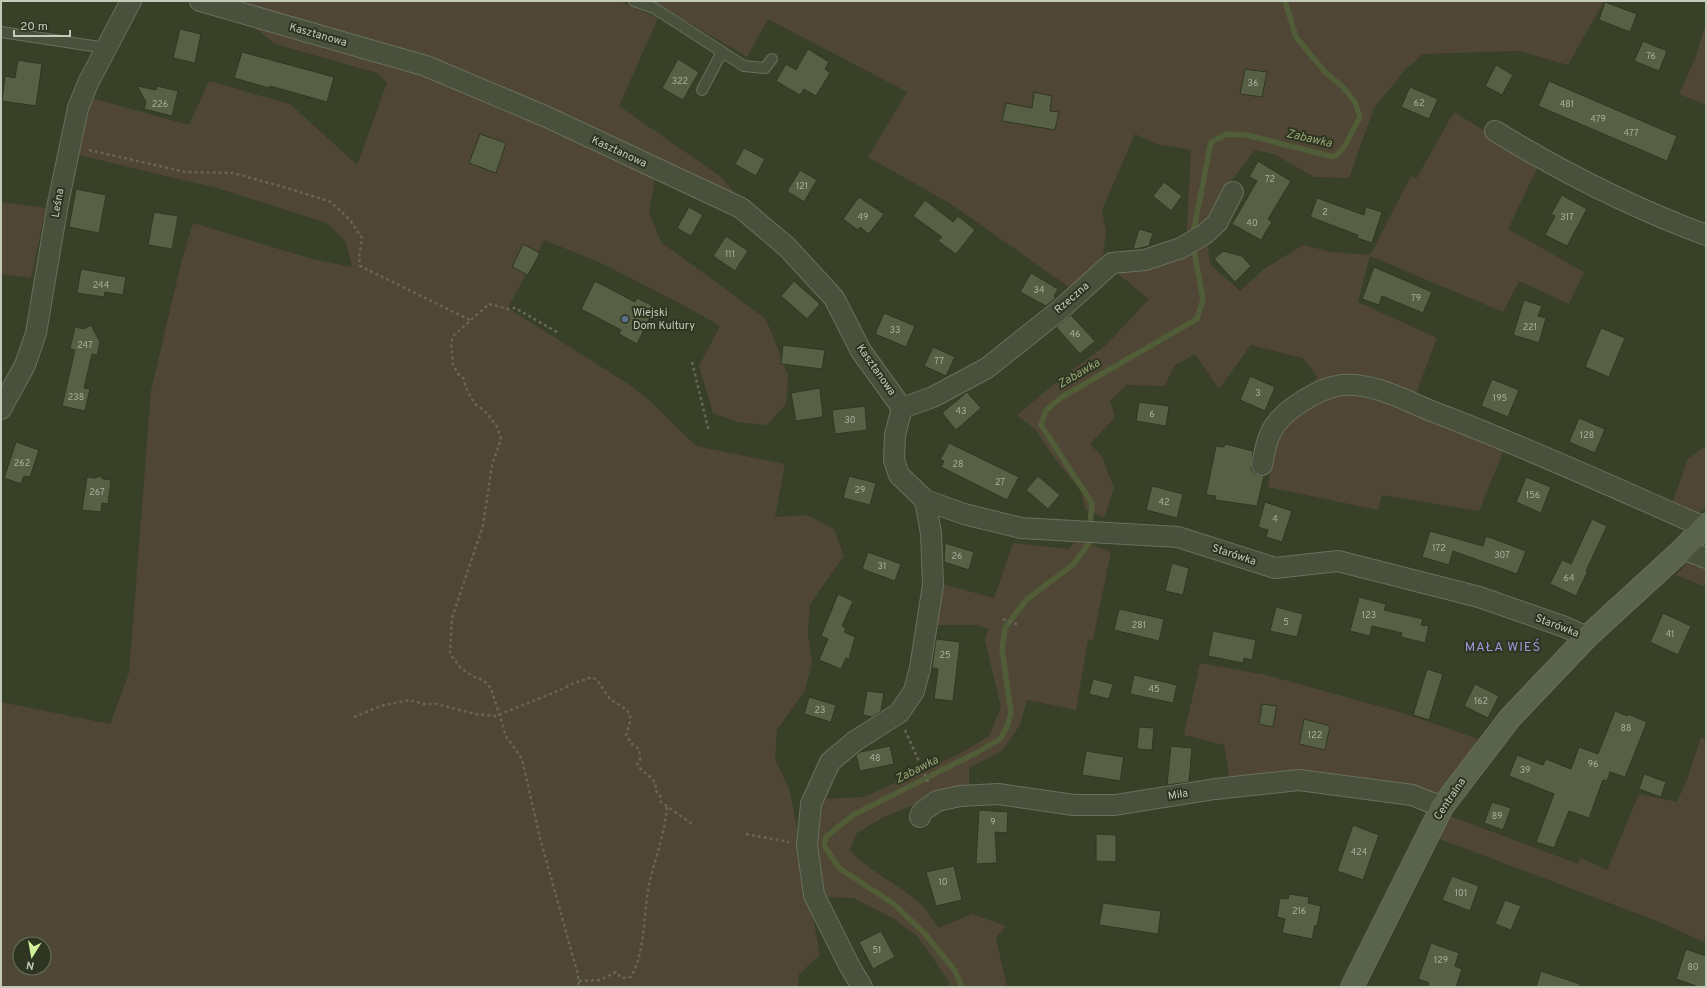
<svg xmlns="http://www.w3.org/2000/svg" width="1707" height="988" font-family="Overpass,sans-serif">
  <rect width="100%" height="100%" fill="#384028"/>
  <g fill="#4f4636" fill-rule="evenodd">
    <path d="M195,1H619L658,18L619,106L720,176L736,194L677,171L656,173L649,212L661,242L766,319L788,375L786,404L767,425L738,422L713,413L699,366L720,326L687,307L601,263L544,240L508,308L630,385L650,401L696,446L785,464L775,517L807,515L834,529L844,556L810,604L808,633L812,664L804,692L777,730L775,759L790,791L820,955L799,974L798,987H1V702L110,724L129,673L151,391L181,263L193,223L312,259L352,267L346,242L327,223L217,188L78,155L84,119L91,98L189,125L209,81L246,91V99L247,92L290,104L357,165L387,83L377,73L275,44L254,27ZM20,944H44V968H20Z"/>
    <polygon points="652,1 1604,1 1568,65 1519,51 1423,54 1404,71 1374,108 1349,178 1314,177 1274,154 1255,150 1226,188 1211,217 1186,242 1191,150 1156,144 1135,134 1102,210 1106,232 1103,256 1073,290 951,204 868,157 907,92 768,19 747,57"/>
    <polygon points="1706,23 1706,105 1679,94 1695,59"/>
    <polygon points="1454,112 1539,164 1508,229 1584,272 1569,304 1519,281 1503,312 1370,256 1358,302 1437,338 1410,409 1505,447 1479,511 1382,495 1378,510 1268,487 1275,444 1317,377 1303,358 1251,345 1219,389 1195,354 1174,366 1165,386 1126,385 1110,401 1115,417 1090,444 1102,457 1114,488 1104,518 1085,509 1081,491 1055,459 1035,429 1017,415 1059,380 1106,345 1149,299 1112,269 1207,239 1210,264 1240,291 1264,269 1303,245 1332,252 1370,255 1411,176 1416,179"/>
    <polygon points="1,202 46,208 31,278 1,274"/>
    <polygon points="1706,446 1706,506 1695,517 1671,507 1688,459"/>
    <path d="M1077,539L1111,552L1093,640L1088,639L1076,710L1027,700L1020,725L1002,751L969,768V792L927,799L882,818L857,833L850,850C870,873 900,884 922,905C928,911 933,921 938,928L972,914L1006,926L996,938L1007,987H950L948,980L918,937L893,918L853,898L824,897L813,830L822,799L864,797L961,753L989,736L1001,707L985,641L988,629L977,625H933L939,583L994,598L1013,543L1069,549Z"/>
    <polygon points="1690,560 1706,566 1706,587 1676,575"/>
    <polygon points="1200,663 1266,675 1400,712 1478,739 1440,795 1230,781 1224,745 1184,735"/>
    <polygon points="1701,737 1706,739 1706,943 1662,923 1437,838 1450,816 1578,864 1581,858 1607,870 1639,794 1677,802 1688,777"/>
  </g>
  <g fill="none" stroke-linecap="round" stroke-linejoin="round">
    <g stroke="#505d37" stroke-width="5.5">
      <polyline points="1193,234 1211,142 1227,134 1247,135 1334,157 1343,149 1360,117 1355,102 1343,87 1325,72 1296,37 1285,1"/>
      <polyline points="1090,524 1092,503 1041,425 1046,410 1062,397 1197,319 1203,299 1194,250"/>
      <polyline points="962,987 955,971 926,935 894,904 839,868 824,845 826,837 853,815 978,752 1000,739 1007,727 1011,713 1002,649 1005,628 1026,600 1074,564 1089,543"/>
    </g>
  </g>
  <g fill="#575f45" stroke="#303723">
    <polygon points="1605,2 1637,14 1630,32 1599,20"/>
    <polygon points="180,29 201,34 195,63 173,58"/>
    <polygon points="1643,41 1667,51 1659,71 1634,61"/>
    <polygon points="808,49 829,62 825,69 830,73 816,96 804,89 800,95 776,81 786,64 796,70"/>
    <polygon points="242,52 334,77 327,102 270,86 269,88 234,78"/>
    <polygon points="678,59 699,72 683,100 662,88"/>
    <polygon points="18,60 42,64 36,106 2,101 5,76 15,78"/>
    <polygon points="1496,65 1513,75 1502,95 1485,86"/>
    <polygon points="1245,69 1267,72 1262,97 1240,94"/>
    <polygon points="1549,81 1677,136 1667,161 1538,106"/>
    <polygon points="137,86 156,90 157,86 178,91 172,116 144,109 146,102"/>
    <polygon points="1410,87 1438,99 1429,119 1401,107"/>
    <polygon points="1034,92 1052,96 1050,111 1059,112 1055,130 1002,121 1006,103 1032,108"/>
    <polygon points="480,134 506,143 496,173 469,163"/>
    <polygon points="744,148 765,159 756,176 735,164"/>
    <polygon points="1258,161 1291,181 1268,219 1272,222 1261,240 1232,224 1257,181 1249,177"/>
    <polygon points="800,170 817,180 804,202 787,191"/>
    <polygon points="1164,182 1182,196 1171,211 1153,196"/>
    <polygon points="76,189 106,195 99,233 69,227"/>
    <polygon points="1562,195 1587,209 1567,246 1545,235 1555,216 1551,214"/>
    <polygon points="859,197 884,214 869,234 860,227 858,230 843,219"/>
    <polygon points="1317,198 1364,215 1366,207 1382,212 1372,243 1357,238 1358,235 1310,217"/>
    <polygon points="925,200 953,222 958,216 975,230 956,254 938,241 942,237 913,216"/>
    <polygon points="689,207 703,215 691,236 677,228"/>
    <polygon points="154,212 178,216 172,249 148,245"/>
    <polygon points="1139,229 1153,233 1149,246 1136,249 1133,249"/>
    <polygon points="726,236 748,251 735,271 713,256"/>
    <polygon points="523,244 540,253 528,275 512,267"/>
    <polygon points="1223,251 1242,256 1251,266 1235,282 1214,259"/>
    <polygon points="1374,267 1432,292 1423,313 1382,296 1379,305 1362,299"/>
    <polygon points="81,269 126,277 123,295 105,292 104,297 77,293"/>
    <polygon points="1031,273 1058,289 1054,296 1056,298 1046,306 1020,292"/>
    <polygon points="595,281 635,302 637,298 655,307 637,344 619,334 621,330 581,309"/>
    <polygon points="794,281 820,304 807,319 781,296"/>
    <polygon points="1524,300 1542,306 1538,316 1546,318 1539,343 1513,335"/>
    <polygon points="884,313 915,326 906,347 875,334"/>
    <polygon points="1071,315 1095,341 1080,354 1056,327"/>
    <polygon points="91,325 100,342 97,355 92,354 84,388 90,389 85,411 62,406 75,350 70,349 75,327 84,329"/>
    <polygon points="1601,328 1625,338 1609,377 1585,367"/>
    <polygon points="783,345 825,350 822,369 781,364"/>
    <polygon points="933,347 955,357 946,376 924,366"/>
    <polygon points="1250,376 1275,387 1265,411 1240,400"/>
    <polygon points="1492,379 1519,390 1508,417 1481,406"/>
    <polygon points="820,388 823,417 796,421 791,393"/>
    <polygon points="967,392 981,408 956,430 942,413"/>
    <polygon points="1139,402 1169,406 1166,426 1136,421"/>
    <polygon points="865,406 867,430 835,434 832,410"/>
    <polygon points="1579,418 1605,429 1595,453 1569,442"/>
    <polygon points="16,442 39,450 30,477 24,476 21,484 4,478"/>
    <polygon points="949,443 1019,477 1007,500 941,467 944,461 940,460"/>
    <polygon points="1225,444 1253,451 1251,469 1255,474 1264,476 1257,506 1215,500 1216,496 1206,495 1216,446 1224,447"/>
    <polygon points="100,476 103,479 111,480 108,504 102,503 101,512 82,510 87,477 95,478"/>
    <polygon points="849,476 876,483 870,505 843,498"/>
    <polygon points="1038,476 1060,495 1048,509 1026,490"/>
    <polygon points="1526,477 1551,487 1541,513 1516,502"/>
    <polygon points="1152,486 1183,494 1177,518 1146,510"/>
    <polygon points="1265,502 1292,511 1282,542 1266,537 1268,530 1258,527"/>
    <polygon points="1592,519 1607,526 1586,571 1588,571 1576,596 1550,584 1562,560 1571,564"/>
    <polygon points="1430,531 1483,546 1486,536 1526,551 1517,574 1453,551 1449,565 1422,557"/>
    <polygon points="945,543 974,552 969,570 944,562"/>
    <polygon points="868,552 901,564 895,581 862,569"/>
    <polygon points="1172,563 1189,568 1183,595 1165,591"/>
    <polygon points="838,594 853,601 842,626 846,628 844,632 855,637 849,659 846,658 841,669 819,660 828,639 821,636"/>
    <polygon points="1359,597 1386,604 1384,610 1423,619 1421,625 1429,626 1425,643 1401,637 1402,633 1372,626 1370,636 1350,631"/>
    <polygon points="1276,607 1303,614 1297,637 1270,631"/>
    <polygon points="1119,609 1164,619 1159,641 1114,630"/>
    <polygon points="1663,613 1691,626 1678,655 1650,642"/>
    <polygon points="1213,631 1256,640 1252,660 1244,658 1243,663 1208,656"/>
    <polygon points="936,639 960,642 953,701 934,699 938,669 932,668"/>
    <polygon points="1427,669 1443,674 1429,720 1413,715"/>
    <polygon points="1134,675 1177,685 1173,703 1130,694"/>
    <polygon points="1093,679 1113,684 1109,699 1089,694"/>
    <polygon points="1475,684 1499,696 1488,718 1464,706"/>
    <polygon points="867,691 884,693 881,711 872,717 863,715"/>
    <polygon points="809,697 836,705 831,722 804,714"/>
    <polygon points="1262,704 1277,706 1273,727 1259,724"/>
    <polygon points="1615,711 1627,716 1628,714 1647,722 1625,777 1610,772 1607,781 1603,780 1589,818 1569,811 1554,848 1536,842 1554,794 1509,776 1517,755 1543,765 1546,759 1571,769 1579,747 1598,754"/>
    <polygon points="1304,719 1330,726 1325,750 1299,744"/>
    <polygon points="1139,727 1154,728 1152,750 1137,749"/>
    <polygon points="890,746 894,764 860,771 856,755 860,752"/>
    <polygon points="1171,746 1192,748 1189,782 1167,785"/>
    <polygon points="1086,751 1124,757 1120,781 1082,775"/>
    <polygon points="1644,774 1666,782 1661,797 1639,789"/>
    <polygon points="1492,802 1511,808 1503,830 1484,823"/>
    <polygon points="979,810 1008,812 1007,833 995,832 997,863 976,864"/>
    <polygon points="1353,825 1379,835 1363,880 1337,871"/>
    <polygon points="1096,834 1116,835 1116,862 1096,861"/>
    <polygon points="954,866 962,900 936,906 926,872"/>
    <polygon points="1452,876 1479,886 1470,911 1442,900"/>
    <polygon points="1289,894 1309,897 1308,903 1321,906 1317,926 1315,925 1312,939 1282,933 1285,919 1277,917 1280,898 1288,899"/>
    <polygon points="1505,900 1521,906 1511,930 1495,924"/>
    <polygon points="1103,903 1161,911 1158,934 1099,925"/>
    <polygon points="881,931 895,957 873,969 859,942"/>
    <polygon points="1431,943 1459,953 1455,966 1462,969 1456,987 1427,987 1429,983 1418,979"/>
    <polygon points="1686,949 1706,956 1706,987 1699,987 1676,979"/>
    <polygon points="1541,971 1580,984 1580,987 1536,987"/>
  </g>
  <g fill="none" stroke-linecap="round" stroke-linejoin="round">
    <defs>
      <g id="lane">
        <polyline points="634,1 654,8 744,66 765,68 772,59"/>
        <polyline points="1,32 106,48"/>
        <polyline points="702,90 722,52"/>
      </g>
      <g id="street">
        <polyline points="200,1 426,66 547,117 741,208 787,247 834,298 861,351 902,408 895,435 894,460 899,475 925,500 964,514 1021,528 1178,537 1275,568 1338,561 1479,597 1565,627 1587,637"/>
        <path d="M1495,131C1562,172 1633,208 1706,235"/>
        <polyline points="902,408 933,397 987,368 1061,309 1112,263 1145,260 1181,248 1205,234 1217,223 1233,192"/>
        <polyline points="1,409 25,365 36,333 58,203 78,108 88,83 131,1"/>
        <path d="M1262,465C1264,454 1266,442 1271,432C1281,411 1318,388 1342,385C1373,382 1406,401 1434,412C1526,447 1615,488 1704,527"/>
        <polyline points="1683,549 1706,558"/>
        <polyline points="920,817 922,812 937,801 960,796 998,794 1074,805 1115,805 1215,789 1299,780 1412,795 1442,807"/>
        <polyline points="862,987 849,965 814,895 807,845 811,804 830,762 855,741 899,713 914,691 920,668 933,585 931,533 925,500"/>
      </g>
      <polyline id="secondary" points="1352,987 1442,807 1510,718 1587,637 1683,549 1706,525"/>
    </defs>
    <use href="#lane" stroke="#69705d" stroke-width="12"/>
    <use href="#street" stroke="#69705d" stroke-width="22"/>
    <use href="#secondary" stroke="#69705d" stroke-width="24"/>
    <g stroke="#686554" stroke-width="2.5" stroke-dasharray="3 3" stroke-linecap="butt">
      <polyline points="89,150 186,172 233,173 294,190 331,202 350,220 362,238 359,257 360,266 470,320"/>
      <polyline points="557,332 515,308 508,309 489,304 453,336 451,343 453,364 457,373 463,378 467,390 475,404 487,413 497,427 501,439 492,465 483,526 452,618 450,654 460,667 472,676 483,680 491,688 506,736 522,759 540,838 578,975 579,987"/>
      <polyline points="692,362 709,432"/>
      <polyline points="1003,619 1019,625"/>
      <path d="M354,717L381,706L410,700L424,704H437L475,714L496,716L565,688C576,680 581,682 592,677L597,680L610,699L627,710L631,719L626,735L632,744L639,749L640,759L637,765C644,773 651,776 656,784L655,790L660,795L661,802L692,824"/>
      <polyline points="905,730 929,784"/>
      <polyline points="746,834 789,842"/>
      <path d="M579,981L600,980L616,972L622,978L631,977C646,949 643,916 649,885C655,858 665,833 667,807"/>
    </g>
    <use href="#lane" stroke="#49503c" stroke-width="10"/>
    <use href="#street" stroke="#49503c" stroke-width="20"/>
    <use href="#secondary" stroke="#5a634b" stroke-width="22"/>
  </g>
  <circle fill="#5c6f8a" stroke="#2e3521" stroke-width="1.5" cx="625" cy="319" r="4"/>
  <g text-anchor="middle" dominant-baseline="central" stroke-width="4" stroke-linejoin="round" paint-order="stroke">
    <g font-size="9" fill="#a9af9c">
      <text x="1651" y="56">76</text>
      <text x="680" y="81">322</text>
      <text x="1253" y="83">36</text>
      <text x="1419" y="103">62</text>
      <text x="160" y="104">226</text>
      <text x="1567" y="104">481</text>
      <text x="1598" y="119">479</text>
      <text x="1631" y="133">477</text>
      <text x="1270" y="179">72</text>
      <text x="802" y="186">121</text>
      <text x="1325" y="212">2</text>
      <text x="863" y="217">49</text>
      <text x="1567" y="217">317</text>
      <text x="1252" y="223">40</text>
      <text x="730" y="254">111</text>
      <text x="101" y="285">244</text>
      <text x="1039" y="290">34</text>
      <text x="1416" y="298">79</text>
      <text x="1530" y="327">221</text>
      <text x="895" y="330">33</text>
      <text x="1075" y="334">46</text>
      <text x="85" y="345">247</text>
      <text x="939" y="361">77</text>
      <text x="1258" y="393">3</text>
      <text x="76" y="397">238</text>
      <text x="1500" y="398">195</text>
      <text x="961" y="411">43</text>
      <text x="1152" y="414">6</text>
      <text x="850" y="420">30</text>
      <text x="1587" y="435">128</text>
      <text x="22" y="463">262</text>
      <text x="958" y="464">28</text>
      <text x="1000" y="482">27</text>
      <text x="860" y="490">29</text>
      <text x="97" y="492">267</text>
      <text x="1533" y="495">156</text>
      <text x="1164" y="502">42</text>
      <text x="1275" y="519">4</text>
      <text x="1439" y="548">172</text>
      <text x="1502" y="555">307</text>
      <text x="957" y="556">26</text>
      <text x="882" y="566">31</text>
      <text x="1569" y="578">64</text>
      <text x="1369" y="615">123</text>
      <text x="1286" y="622">5</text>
      <text x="1139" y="625">281</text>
      <text x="1670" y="634">41</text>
      <text x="945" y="655">25</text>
      <text x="1154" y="689">45</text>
      <text x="1481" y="701">162</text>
      <text x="820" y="710">23</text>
      <text x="1626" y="728">88</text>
      <text x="1315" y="735">122</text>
      <text x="875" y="758">48</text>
      <text x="1593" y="764">96</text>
      <text x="1525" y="770">39</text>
      <text x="1497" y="816">89</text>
      <text x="993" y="822">9</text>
      <text x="1359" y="852">424</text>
      <text x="943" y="882">10</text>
      <text x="1461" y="893">101</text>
      <text x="1299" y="911">216</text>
      <text x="877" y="950">51</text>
      <text x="1441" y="960">129</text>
      <text x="1693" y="967">80</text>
    </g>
    <g font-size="11" fill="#c4cab9" stroke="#2e3521">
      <text transform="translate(318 35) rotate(16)">Kasztanowa</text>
      <text transform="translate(619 152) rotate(25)">Kasztanowa</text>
      <text transform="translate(58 203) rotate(-80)">Leśna</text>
      <text transform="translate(1072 298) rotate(-41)">Rzeczna</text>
      <text transform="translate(876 370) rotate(55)">Kasztanowa</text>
      <text transform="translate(1234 555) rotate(18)">Starówka</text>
      <text transform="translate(1557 626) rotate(21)">Starówka</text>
      <text transform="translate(1178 795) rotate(-9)">Miła</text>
      <text transform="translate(1450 799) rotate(-56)">Centralna</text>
    </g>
    <g font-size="11" fill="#c4cab9" stroke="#2e3521" text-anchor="start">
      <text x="633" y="313">Wiejski<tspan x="633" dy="13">Dom Kultury</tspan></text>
    </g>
    <g font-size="12" font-style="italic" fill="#96a675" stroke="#2e3521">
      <text transform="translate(1309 139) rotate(13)">Zabawka</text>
      <text transform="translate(1079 374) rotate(-30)">Zabawka</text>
      <text transform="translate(917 770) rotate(-27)">Zabawka</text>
    </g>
    <g font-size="13" letter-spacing="1" fill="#a194db" stroke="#2e3521">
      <text x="1503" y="648">MAŁA WIEŚ</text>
    </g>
  </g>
  <rect width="1707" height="988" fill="none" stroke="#c4cab9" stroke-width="4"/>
  <g transform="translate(32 956) rotate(191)"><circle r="19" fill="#2e3521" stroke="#6a715e"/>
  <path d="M0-3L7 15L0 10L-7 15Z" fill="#d0f197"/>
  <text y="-6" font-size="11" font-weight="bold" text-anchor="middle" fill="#c4cab9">N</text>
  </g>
  <path d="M14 30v6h56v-6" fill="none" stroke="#c4cab9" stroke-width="2"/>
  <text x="20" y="30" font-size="12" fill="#c4cab9" stroke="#2e3521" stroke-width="3" paint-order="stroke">20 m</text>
</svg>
